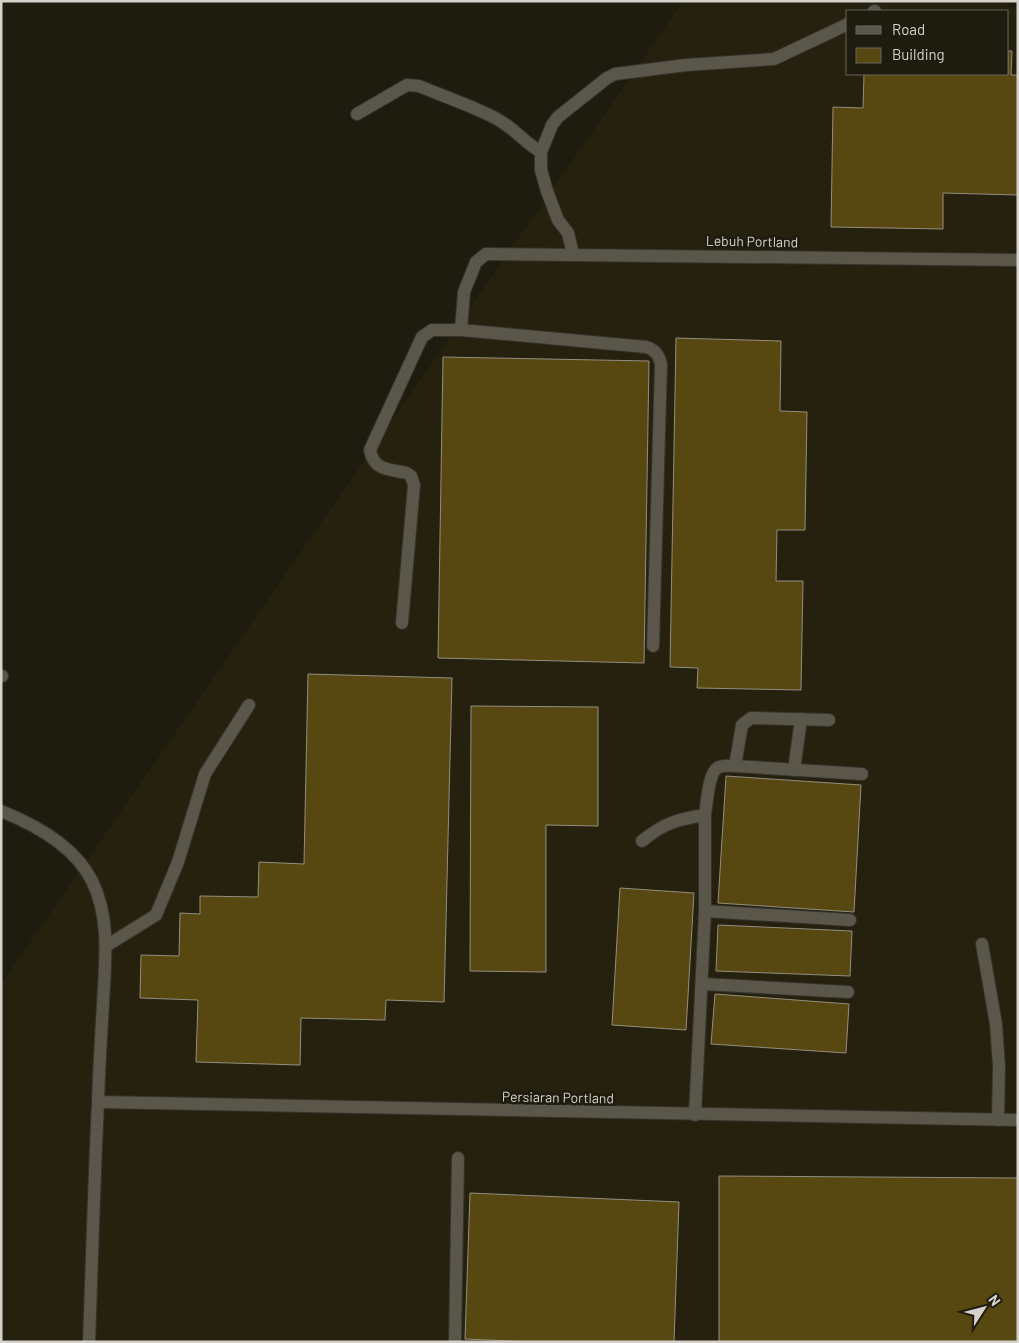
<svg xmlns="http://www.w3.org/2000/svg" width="1019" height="1343" font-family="Barlow,sans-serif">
  <rect width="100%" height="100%" fill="#1e1b0f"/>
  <path fill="#26210f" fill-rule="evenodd" d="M683,1H996L1018,9V1342H1V984ZM848,11H1008V74H848Z"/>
  <g fill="#574811" stroke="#938e80">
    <polygon points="1008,51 1012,51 1011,75 1018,75 1018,195 943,193 943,229 831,227 833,107 863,108 864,74 1008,74"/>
    <polygon points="676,338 781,341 780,411 807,412 805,530 777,530 776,581 803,581 801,690 697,688 698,668 670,667"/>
    <polygon points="443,357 649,361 644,663 438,658"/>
    <polygon points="308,674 452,678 444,1002 386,1000 385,1020 301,1018 300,1065 196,1062 198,1000 140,998 141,955 179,956 180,913 200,914 200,896 258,897 259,862 304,864"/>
    <polygon points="471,706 598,707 598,826 546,825 546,972 470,971"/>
    <polygon points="726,776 861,785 854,912 718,903"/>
    <polygon points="620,888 694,893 686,1030 612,1025"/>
    <polygon points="718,925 852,931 850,976 716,971"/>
    <polygon points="715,994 849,1004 846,1053 711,1044"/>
    <polygon points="719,1176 1018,1178 1018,1342 719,1342"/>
    <polygon points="470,1193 679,1202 674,1342 533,1342 465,1339"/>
  </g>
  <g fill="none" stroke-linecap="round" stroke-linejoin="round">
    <defs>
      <g id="lane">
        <polyline points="874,11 875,11"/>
        <path d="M357,114L407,85L419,86C445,97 473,106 497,119C514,128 525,143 541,152"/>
        <polyline points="573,254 568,233 558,220 547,191 541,170 541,152 552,125 558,117 607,78 615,74 686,65 774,59 848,24"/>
        <path d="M461,330L646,347C655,349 659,355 661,364L653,646"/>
        <path d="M402,623L414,485L411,476L407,473C389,469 374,471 370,450L422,337L432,330H461L464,292L476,262L486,254"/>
        <polyline points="1,676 2,676"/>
        <polyline points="735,766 742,725 751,718 829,720"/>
        <polyline points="794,770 801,719"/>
        <path d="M1,811C36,825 75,846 92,881C111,919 105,963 103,1004C101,1037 99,1070 98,1103C94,1182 92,1262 89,1342"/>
        <path d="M642,841C664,823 678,819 705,815C707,804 708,771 719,767C724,765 730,766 735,766L862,774"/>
        <polyline points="705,911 850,920"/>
        <polyline points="982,944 996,1024 999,1066 998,1120"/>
        <polyline points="106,946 156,915 178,862 205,774 249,705"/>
        <polyline points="703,984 848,992"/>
        <polyline points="695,1115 705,911 705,815"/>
        <polyline points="455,1342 458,1158"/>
      </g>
      <g id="street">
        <polyline points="486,254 1018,260"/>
        <polyline points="98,1102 1018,1120"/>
      </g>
    </defs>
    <use href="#lane" stroke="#35332d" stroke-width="14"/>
    <use href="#street" stroke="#35332d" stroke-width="14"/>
    <polyline stroke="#817f75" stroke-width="3" stroke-dasharray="2.5 4" stroke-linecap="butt" points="1,2 2,1"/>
    <use href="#lane" stroke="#5a5649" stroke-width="12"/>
    <use href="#street" stroke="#5a5649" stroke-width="12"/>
  </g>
  <g text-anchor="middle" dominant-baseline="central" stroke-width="5" stroke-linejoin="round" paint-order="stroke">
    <g font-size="14" fill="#d4d2ca" stroke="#1e1b0f">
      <text transform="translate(752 241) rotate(1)">Lebuh Portland</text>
      <text transform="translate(558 1097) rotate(1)">Persiaran Portland</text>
    </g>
  </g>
  <rect width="1019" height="1343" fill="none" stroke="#d4d2ca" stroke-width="5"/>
  <rect x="846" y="10" width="162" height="65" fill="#1e1b0f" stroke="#67645a"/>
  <rect x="856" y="26" width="25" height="8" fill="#5a5649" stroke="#67645a"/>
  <text x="892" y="35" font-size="15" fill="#d4d2ca">Road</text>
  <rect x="856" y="48" width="25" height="15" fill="#574811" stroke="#67645a"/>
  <text x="892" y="60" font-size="15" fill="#d4d2ca">Building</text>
  <g transform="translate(984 1308) rotate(54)" stroke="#1e1b0f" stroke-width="4" paint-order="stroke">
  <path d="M0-4L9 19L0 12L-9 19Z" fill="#d4d2ca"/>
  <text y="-8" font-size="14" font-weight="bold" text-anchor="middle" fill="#d4d2ca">N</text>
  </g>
</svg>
